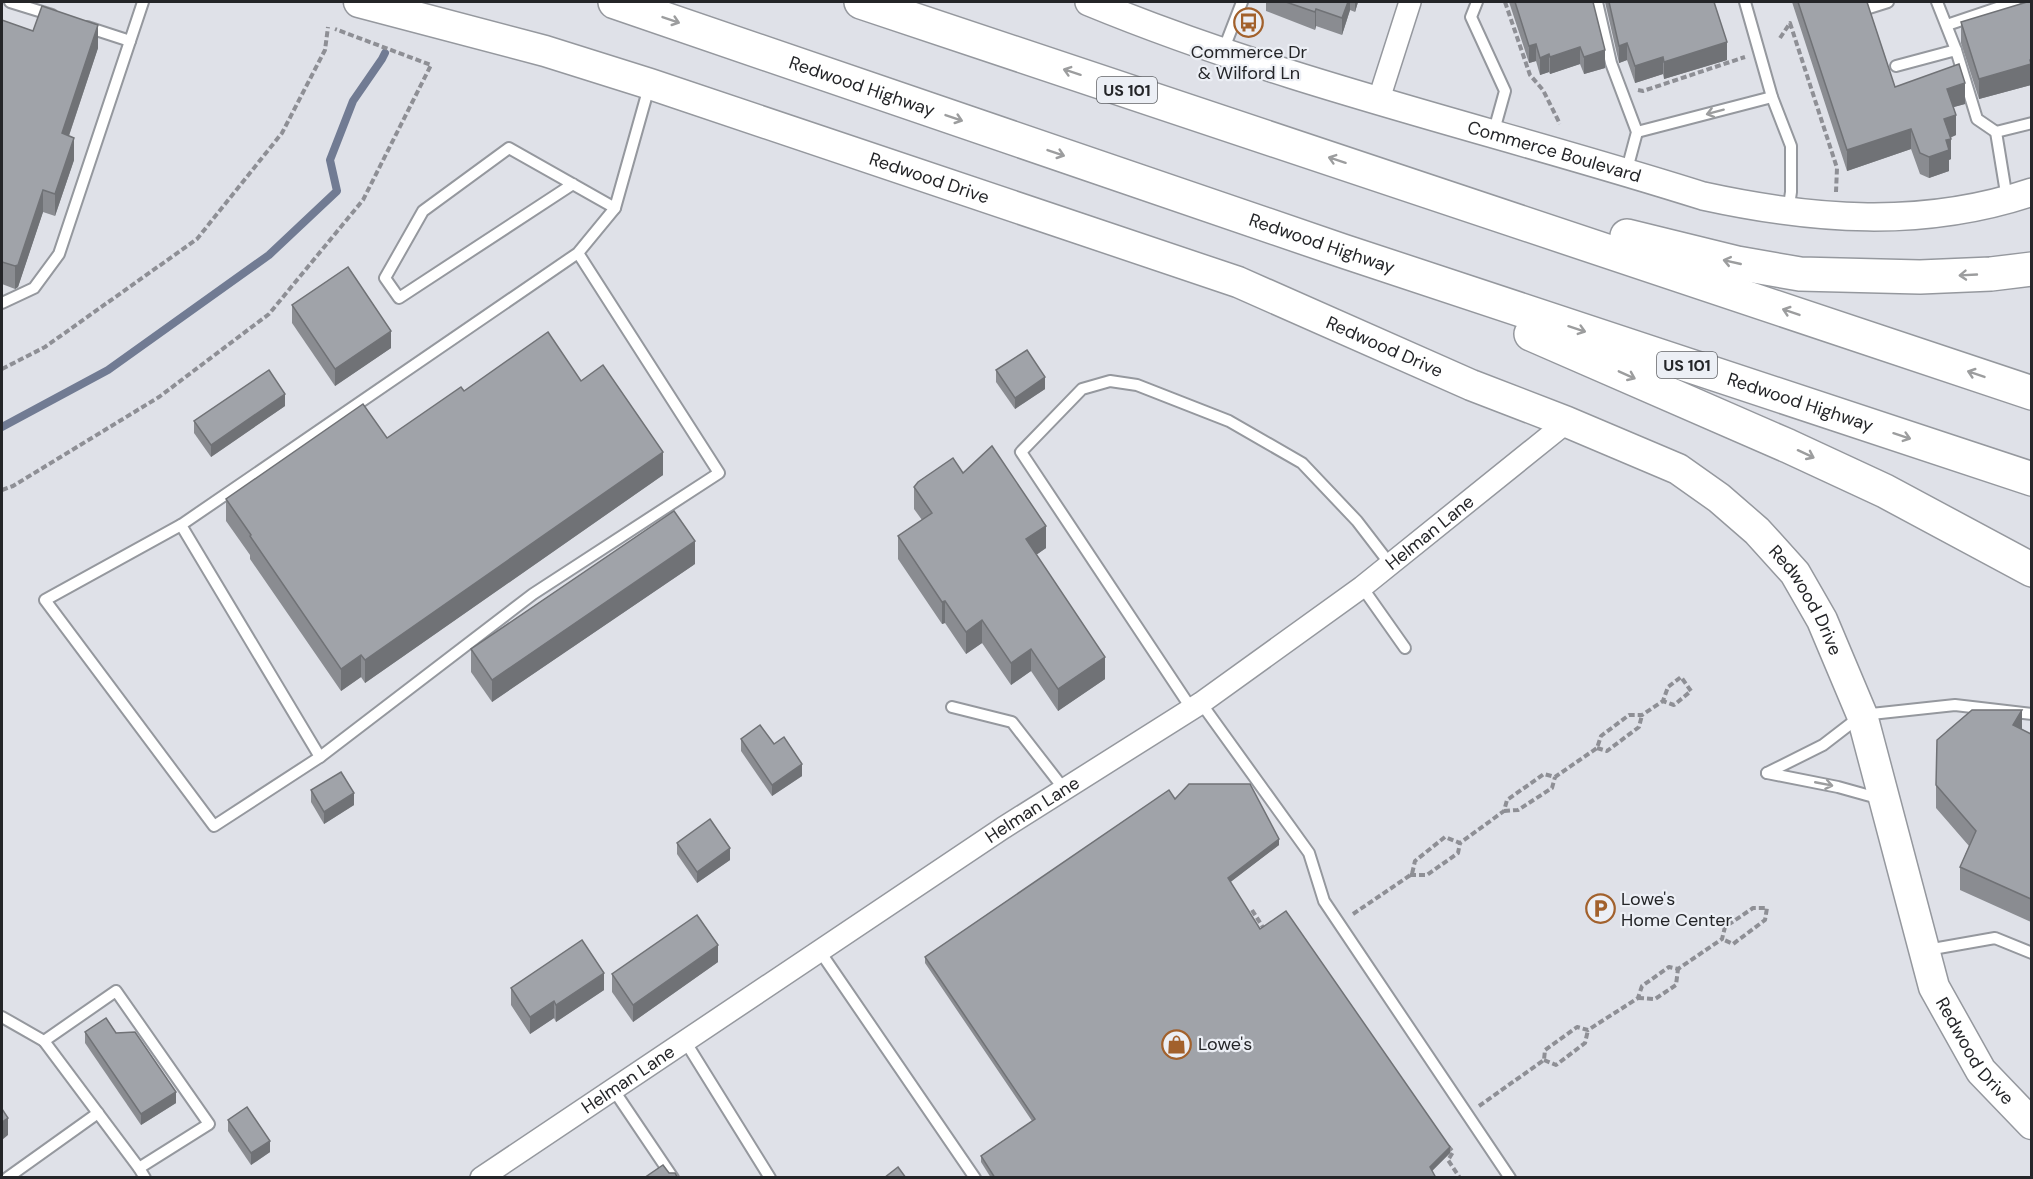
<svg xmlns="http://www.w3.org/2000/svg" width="2033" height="1179" font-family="'DM Sans',sans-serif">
  <rect width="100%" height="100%" fill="#dfe1e8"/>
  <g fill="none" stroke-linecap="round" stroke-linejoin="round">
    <polyline stroke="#717b93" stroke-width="8" points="2,427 108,370 269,255 337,191 330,160 353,101 382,59 385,53"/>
    <defs>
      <g id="service">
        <polyline points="10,2 52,15"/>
        <polyline points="1477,2 1471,17 1505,91 1493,134"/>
        <polyline points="1597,2 1611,63 1637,132 1626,173"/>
        <polyline points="1745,2 1772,97 1791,146 1791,192 1788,212"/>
        <polyline points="1937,2 1956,50"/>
        <polyline points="1869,8 1888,2"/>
        <polyline points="1947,25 2015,2"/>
        <polyline points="87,27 130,41 143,2"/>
        <polyline points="1223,51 1242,2"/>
        <polyline points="1896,66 1956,50 1977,119 1996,132"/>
        <polyline points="1637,132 1772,97"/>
        <polyline points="573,184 399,298 385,278 423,211 509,148 615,208 649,87"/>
        <polyline points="2007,199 1996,132 2032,123"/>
        <polyline points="578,253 181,525 320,757 533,594 719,473 578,253 615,208"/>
        <polyline points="2,303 34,288 59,254 130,41"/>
        <polyline points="181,525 45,600 214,826 320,757"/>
        <polyline points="1362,587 1405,648"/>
        <polyline points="1201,703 1309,853 1324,901 1510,1178"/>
        <polyline points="952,707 1012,722 1064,789"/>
        <polyline points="1191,708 1021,452 1082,389 1110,381 1137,385 1229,421 1302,463 1357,521 1390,564"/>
        <polyline points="1767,773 1823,745 1862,715 1955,705 2032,714"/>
        <polyline points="1767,773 1838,787 1881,799"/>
        <polyline points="819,950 975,1178"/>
        <polyline points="1927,950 1995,938 2032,953"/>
        <polyline points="2,1017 44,1041 116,991 209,1124 139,1168 145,1178"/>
        <polyline points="44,1041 139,1168"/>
        <polyline points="685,1041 770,1178"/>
        <polyline points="613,1089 673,1178"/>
        <polyline points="7,1178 98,1113"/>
      </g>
      <g id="minor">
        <polyline points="1378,102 1410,2"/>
        <path id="s1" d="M481,1178L1003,828L1201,703L1362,587L1567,422"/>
      </g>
      <g id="tertiary">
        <path id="s2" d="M1089,2C1288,84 1498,131 1703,196C1813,220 1922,229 2032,192"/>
      </g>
      <g id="secondary">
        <path id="s3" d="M359,2L545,51L650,84L1238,282L1471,385L1567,422L1678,469L1719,498L1757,531L1795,573L1822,620L1862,715L1934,987L1981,1071L2032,1124"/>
      </g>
      <g id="motorway">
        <path id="s4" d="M615,2L1343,251L2032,479"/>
        <polyline points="861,2 2032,393"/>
        <polyline points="1627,236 1737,263 1800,274 1920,277 1991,274 2032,269"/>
        <polyline points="1531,334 1788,446 1885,491 2032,570"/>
      </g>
    </defs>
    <use href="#service" stroke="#95989e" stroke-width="14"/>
    <use href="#minor" stroke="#95989e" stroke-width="24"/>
    <use href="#tertiary" stroke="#95989e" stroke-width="30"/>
    <use href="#secondary" stroke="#95989e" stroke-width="33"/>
    <use href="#motorway" stroke="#95989e" stroke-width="36"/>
    <g stroke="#8e8f95" stroke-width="4" stroke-dasharray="6 3" stroke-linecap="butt">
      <polyline points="1505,2 1530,75 1543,90 1560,124"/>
      <polyline points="1780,38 1790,23 1837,168 1836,192"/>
      <polyline points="1638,90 1643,91 1745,57"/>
      <polyline points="2,369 45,347 197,239 282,133 325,50 328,27"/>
      <polyline points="2,490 13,486 159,397 269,314 363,200 431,65 335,29"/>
      <polyline points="1597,748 1607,751 1639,727 1642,715"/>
      <polyline points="1504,811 1518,810 1552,788 1555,777"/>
      <polyline points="1410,875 1427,875 1458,853 1460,843"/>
      <polyline points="1252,910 1264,929"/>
      <polyline points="1353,914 1412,874 1415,861 1445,837 1460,843 1504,811 1507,800 1544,774 1555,777 1597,748 1601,736 1629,715 1642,715 1663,701 1668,687 1681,677 1691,691 1674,705 1663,701"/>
      <polyline points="1638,998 1655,999 1676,985 1678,969"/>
      <polyline points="1544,1060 1556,1065 1585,1043 1588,1030"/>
      <polyline points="1479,1106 1544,1060 1545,1050 1577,1027 1588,1030 1638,998 1642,986 1669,967 1678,969 1722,939 1725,927 1753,908 1767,908 1765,920 1733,944 1722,939"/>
      <polyline points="1448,1146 1453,1152 1448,1160 1460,1178"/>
    </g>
    <use href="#service" stroke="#fff" stroke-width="10"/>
    <use href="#minor" stroke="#fff" stroke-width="21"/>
    <use href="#tertiary" stroke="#fff" stroke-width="27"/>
    <use href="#secondary" stroke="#fff" stroke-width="30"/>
    <use href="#motorway" stroke="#fff" stroke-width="33"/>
  </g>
  <g fill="#8a8c91">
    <polygon points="1266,2 1358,2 1355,12 1350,10 1342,35 1316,26 1315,30 1266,11"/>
    <polygon points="1509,2 1593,2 1605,68 1584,74 1580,64 1550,74 1549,72 1540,75 1536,61 1529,63"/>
    <polygon points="1605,2 1714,2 1727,60 1664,79 1663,74 1635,83 1627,60 1619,63"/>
    <polygon points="1792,2 1867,2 1895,87 1965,104 1953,107 1956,135 1950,138 1951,159 1949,160 1949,171 1929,178 1920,174 1911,149 1847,171"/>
    <polygon points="2031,2 2031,85 1979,99 1961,43 1961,22"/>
    <polygon points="2,20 33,31 98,48 69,136 74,160 55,216 43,212 18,287 15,289 2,284"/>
    <polygon points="292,305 391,348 335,386 292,323"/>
    <polygon points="996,370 1045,389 1015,409 996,382"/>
    <polygon points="581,381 663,475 365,683 361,677 341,691 250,559 250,555 226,521 226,499 387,438 464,391"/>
    <polygon points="285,406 211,457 194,433 194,421"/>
    <polygon points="963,473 1046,548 1036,555 1105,679 1058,711 1031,671 1011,685 982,643 966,654 945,623 942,624 898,559 898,536 922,520 914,509 914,487"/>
    <polygon points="695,564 492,702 471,672 471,649"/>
    <polygon points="2022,729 2031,734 2031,922 1960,890 1960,867 1969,846 1936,808 1936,785"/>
    <polygon points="741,739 774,744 802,776 772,796 741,751"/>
    <polygon points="311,790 354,805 324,824 311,802"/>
    <polygon points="1175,799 1279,845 1230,882 1260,929 1450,1153 1432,1171 1436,1178 991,1178 981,1162 981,1156 1032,1121 925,963 925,957"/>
    <polygon points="677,843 730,860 697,883 677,854"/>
    <polygon points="718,962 633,1022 612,992 612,974"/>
    <polygon points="511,988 604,990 556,1022 554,1018 530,1034 511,1005"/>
    <polygon points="85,1032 116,1033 176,1103 141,1125 85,1043"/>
    <polygon points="228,1120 270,1152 251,1165 228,1131"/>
  </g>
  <g fill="#707276">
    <polygon points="1348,2 1350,2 1350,10 1342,35 1342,18"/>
    <polygon points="1355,2 1358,2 1355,12"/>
    <polygon points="1316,9 1316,26 1315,30 1315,12"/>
    <polygon points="98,25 98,48 62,156 62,133"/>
    <polygon points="1727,42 1727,60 1664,79 1664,62"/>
    <polygon points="1627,43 1627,60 1619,63 1619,46"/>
    <polygon points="1536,44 1536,61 1529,63 1529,46"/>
    <polygon points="1580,47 1580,64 1550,74 1550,57"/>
    <polygon points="1605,50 1605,68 1584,74 1584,57"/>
    <polygon points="1549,54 1549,72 1540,75 1540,58"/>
    <polygon points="1663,57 1663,74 1635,83 1635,66"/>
    <polygon points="2031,59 2031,85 1979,99 1979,79"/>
    <polygon points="1965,83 1965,104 1947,109 1947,89"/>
    <polygon points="1956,115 1956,135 1944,140 1944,119"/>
    <polygon points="1911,129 1911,149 1847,171 1847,150"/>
    <polygon points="74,138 74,160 55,216 55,194"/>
    <polygon points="1951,139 1951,159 1949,160 1949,171 1929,178 1929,157 1946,140"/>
    <polygon points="43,190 43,212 18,287 15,289 15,266"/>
    <polygon points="391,331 391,348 335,386 335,369"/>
    <polygon points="1045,377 1045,389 1015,409 1015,398"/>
    <polygon points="285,394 285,406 211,457 211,445"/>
    <polygon points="663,452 663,475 365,683 365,660"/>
    <polygon points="1046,526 1046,548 1026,562 1026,539"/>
    <polygon points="695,541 695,564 492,702 492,680"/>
    <polygon points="945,601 945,623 942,624 942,602"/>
    <polygon points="982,620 982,643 966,654 966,632"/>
    <polygon points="1031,649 1031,671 1011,685 1011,663"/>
    <polygon points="361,655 361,677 341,691 341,669"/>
    <polygon points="1105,657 1105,679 1058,711 1058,689"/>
    <polygon points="2022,710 2022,732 2013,725"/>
    <polygon points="802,764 802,776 772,796 772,785"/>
    <polygon points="354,793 354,805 324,824 324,812"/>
    <polygon points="1279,839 1279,845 1228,884 1228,878"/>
    <polygon points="730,848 730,860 697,883 697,872"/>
    <polygon points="718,945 718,962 633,1022 633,1005"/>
    <polygon points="604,973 604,990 556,1022 556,1005"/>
    <polygon points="554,1001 554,1018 530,1034 530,1017"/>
    <polygon points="176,1092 176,1103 141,1125 141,1114"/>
    <polygon points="8,1118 8,1135 2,1140 2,1122"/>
    <polygon points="270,1141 270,1152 251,1165 251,1153"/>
    <polygon points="1450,1147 1450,1153 1430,1173 1430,1167"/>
  </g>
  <g fill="#a0a3a9" stroke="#707276" stroke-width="1.5">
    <polygon points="1286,2 1348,2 1342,18 1316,9 1315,12"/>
    <polygon points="1515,2 1593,2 1605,50 1584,57 1580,47 1550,57 1549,54 1540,58 1536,44 1529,46"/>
    <polygon points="1609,2 1714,2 1727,42 1664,62 1663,57 1635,66 1627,43 1619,46"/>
    <polygon points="1798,2 1867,2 1895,87 1959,64 1965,83 1947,89 1956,115 1944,119 1951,139 1946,140 1949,150 1929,157 1920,153 1911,129 1847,150"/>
    <polygon points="2027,2 2031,2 2031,59 2030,60 2031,64 1979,79 1961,22"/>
    <polygon points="42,6 98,25 62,133 74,138 55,194 43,190 18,265 15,266 2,262 2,20 33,31"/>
    <polygon points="348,267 391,331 335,369 292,305"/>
    <polygon points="548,332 581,381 603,365 663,452 365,660 361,655 341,669 250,536 251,535 226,499 363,404 387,438 461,387 464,391"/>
    <polygon points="1027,350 1045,377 1015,398 996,370"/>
    <polygon points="269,370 285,394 211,445 194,421"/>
    <polygon points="992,446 1046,526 1026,539 1105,657 1058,689 1031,649 1011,663 982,620 966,632 945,601 942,602 898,536 932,513 914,487 918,482 953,458 963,473"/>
    <polygon points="674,511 695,541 492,680 471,649"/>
    <polygon points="1972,710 2022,710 2013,725 2031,734 2031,899 1960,867 1976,831 1936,785 1937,740"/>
    <polygon points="760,725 774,744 784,737 802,764 772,785 741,739"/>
    <polygon points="341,772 354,793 324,812 311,790"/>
    <polygon points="1189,784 1250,784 1279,839 1228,878 1260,929 1286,911 1450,1147 1430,1167 1436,1178 995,1178 981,1156 1035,1119 925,957 1169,790 1175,799"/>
    <polygon points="710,819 730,848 697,872 677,843"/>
    <polygon points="697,915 718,945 633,1005 612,974"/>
    <polygon points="582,940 604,973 556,1005 554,1001 530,1017 511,988"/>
    <polygon points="106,1018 116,1033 135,1032 176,1092 141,1114 85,1032"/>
    <polygon points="247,1107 270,1141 251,1153 228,1120"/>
    <polygon points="2,1109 8,1118 2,1122"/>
    <polygon points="663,1165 669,1173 675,1173 678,1178 644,1178"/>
    <polygon points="898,1167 906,1178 884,1178"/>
  </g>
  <defs><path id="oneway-shaft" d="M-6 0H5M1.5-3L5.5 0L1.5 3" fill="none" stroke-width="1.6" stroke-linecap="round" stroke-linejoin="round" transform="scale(1.5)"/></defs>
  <g stroke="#9c9d9e">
    <use href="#oneway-shaft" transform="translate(671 20) rotate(19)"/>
    <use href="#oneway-shaft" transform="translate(1072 72) rotate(-162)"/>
    <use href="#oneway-shaft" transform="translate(1715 112) rotate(165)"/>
    <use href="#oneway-shaft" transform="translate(954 118) rotate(19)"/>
    <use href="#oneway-shaft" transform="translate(1056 153) rotate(19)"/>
    <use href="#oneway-shaft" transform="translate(1337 160) rotate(-162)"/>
    <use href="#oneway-shaft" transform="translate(1732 262) rotate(-167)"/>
    <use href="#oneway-shaft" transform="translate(1968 275) rotate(177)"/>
    <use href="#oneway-shaft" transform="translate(1791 312) rotate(-161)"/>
    <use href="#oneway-shaft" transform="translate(1577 329) rotate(18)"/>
    <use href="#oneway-shaft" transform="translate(1976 374) rotate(-161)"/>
    <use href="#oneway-shaft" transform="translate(1627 375) rotate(24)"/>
    <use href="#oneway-shaft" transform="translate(1902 436) rotate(18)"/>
    <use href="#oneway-shaft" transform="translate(1806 454) rotate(25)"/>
    <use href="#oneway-shaft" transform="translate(1824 784) rotate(11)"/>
  </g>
  <defs>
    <symbol id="bus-ring" viewBox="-11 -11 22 22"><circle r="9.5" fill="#eceff5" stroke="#a2612c" stroke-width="1.5"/><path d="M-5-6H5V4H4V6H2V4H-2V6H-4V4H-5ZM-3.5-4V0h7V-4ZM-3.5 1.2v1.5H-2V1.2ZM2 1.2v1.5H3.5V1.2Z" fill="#a2612c"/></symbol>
    <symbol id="parking-ring" viewBox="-11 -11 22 22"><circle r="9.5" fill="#eceff5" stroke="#a2612c" stroke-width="1.5"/><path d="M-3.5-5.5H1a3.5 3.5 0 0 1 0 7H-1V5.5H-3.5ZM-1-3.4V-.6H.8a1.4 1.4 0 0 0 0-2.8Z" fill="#a2612c"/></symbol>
    <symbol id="shop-ring" viewBox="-11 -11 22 22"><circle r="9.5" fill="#eceff5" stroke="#a2612c" stroke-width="1.5"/><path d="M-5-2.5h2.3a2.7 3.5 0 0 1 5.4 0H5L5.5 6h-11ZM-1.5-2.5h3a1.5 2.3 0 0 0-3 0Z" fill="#a2612c"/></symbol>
  </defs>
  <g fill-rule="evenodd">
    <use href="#bus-ring" x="1232" y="6" width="33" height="33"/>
    <use href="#parking-ring" x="1584" y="892" width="33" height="33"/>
    <use href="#shop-ring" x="1160" y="1028" width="33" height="33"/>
  </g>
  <g text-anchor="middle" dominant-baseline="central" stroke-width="4.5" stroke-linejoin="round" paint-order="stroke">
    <g fill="#eceff5" stroke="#606266" stroke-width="1.5">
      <rect x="1097" y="77" width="60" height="26" rx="4.5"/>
      <rect x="1657" y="352" width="60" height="26" rx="4.5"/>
    </g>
    <g font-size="16" font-weight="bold" fill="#242528">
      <text x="1127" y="90">US 101</text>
      <text x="1687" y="365">US 101</text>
    </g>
    <g font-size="18" fill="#242528" stroke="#eceff5" text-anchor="start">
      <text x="1249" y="52" text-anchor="middle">Commerce Dr<tspan x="1249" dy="21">&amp; Wilford Ln</tspan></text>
      <text x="1621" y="899">Lowe's<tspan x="1621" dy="21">Home Center</tspan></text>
      <text x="1198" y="1044">Lowe's</text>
    </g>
    <g font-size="18" fill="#242528" stroke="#eceff5">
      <text stroke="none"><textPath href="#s4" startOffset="261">Redwood Highway</textPath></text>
      <text stroke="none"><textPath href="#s2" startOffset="489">Commerce Boulevard</textPath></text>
      <text stroke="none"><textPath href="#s3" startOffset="597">Redwood Drive</textPath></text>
      <text stroke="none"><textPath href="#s4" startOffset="747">Redwood Highway</textPath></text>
      <text stroke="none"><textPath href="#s3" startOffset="1083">Redwood Drive</textPath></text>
      <text stroke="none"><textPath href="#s4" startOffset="1251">Redwood Highway</textPath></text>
      <text stroke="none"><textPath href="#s1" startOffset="1148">Helman Lane</textPath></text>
      <text stroke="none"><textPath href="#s3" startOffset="1587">Redwood Drive</textPath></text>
      <text stroke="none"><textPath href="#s1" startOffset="663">Helman Lane</textPath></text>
      <text stroke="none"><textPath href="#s3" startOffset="2073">Redwood Drive</textPath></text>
      <text stroke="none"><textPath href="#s1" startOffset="177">Helman Lane</textPath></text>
    </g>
  </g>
  <rect width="2033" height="1179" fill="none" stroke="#242528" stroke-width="6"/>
</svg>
